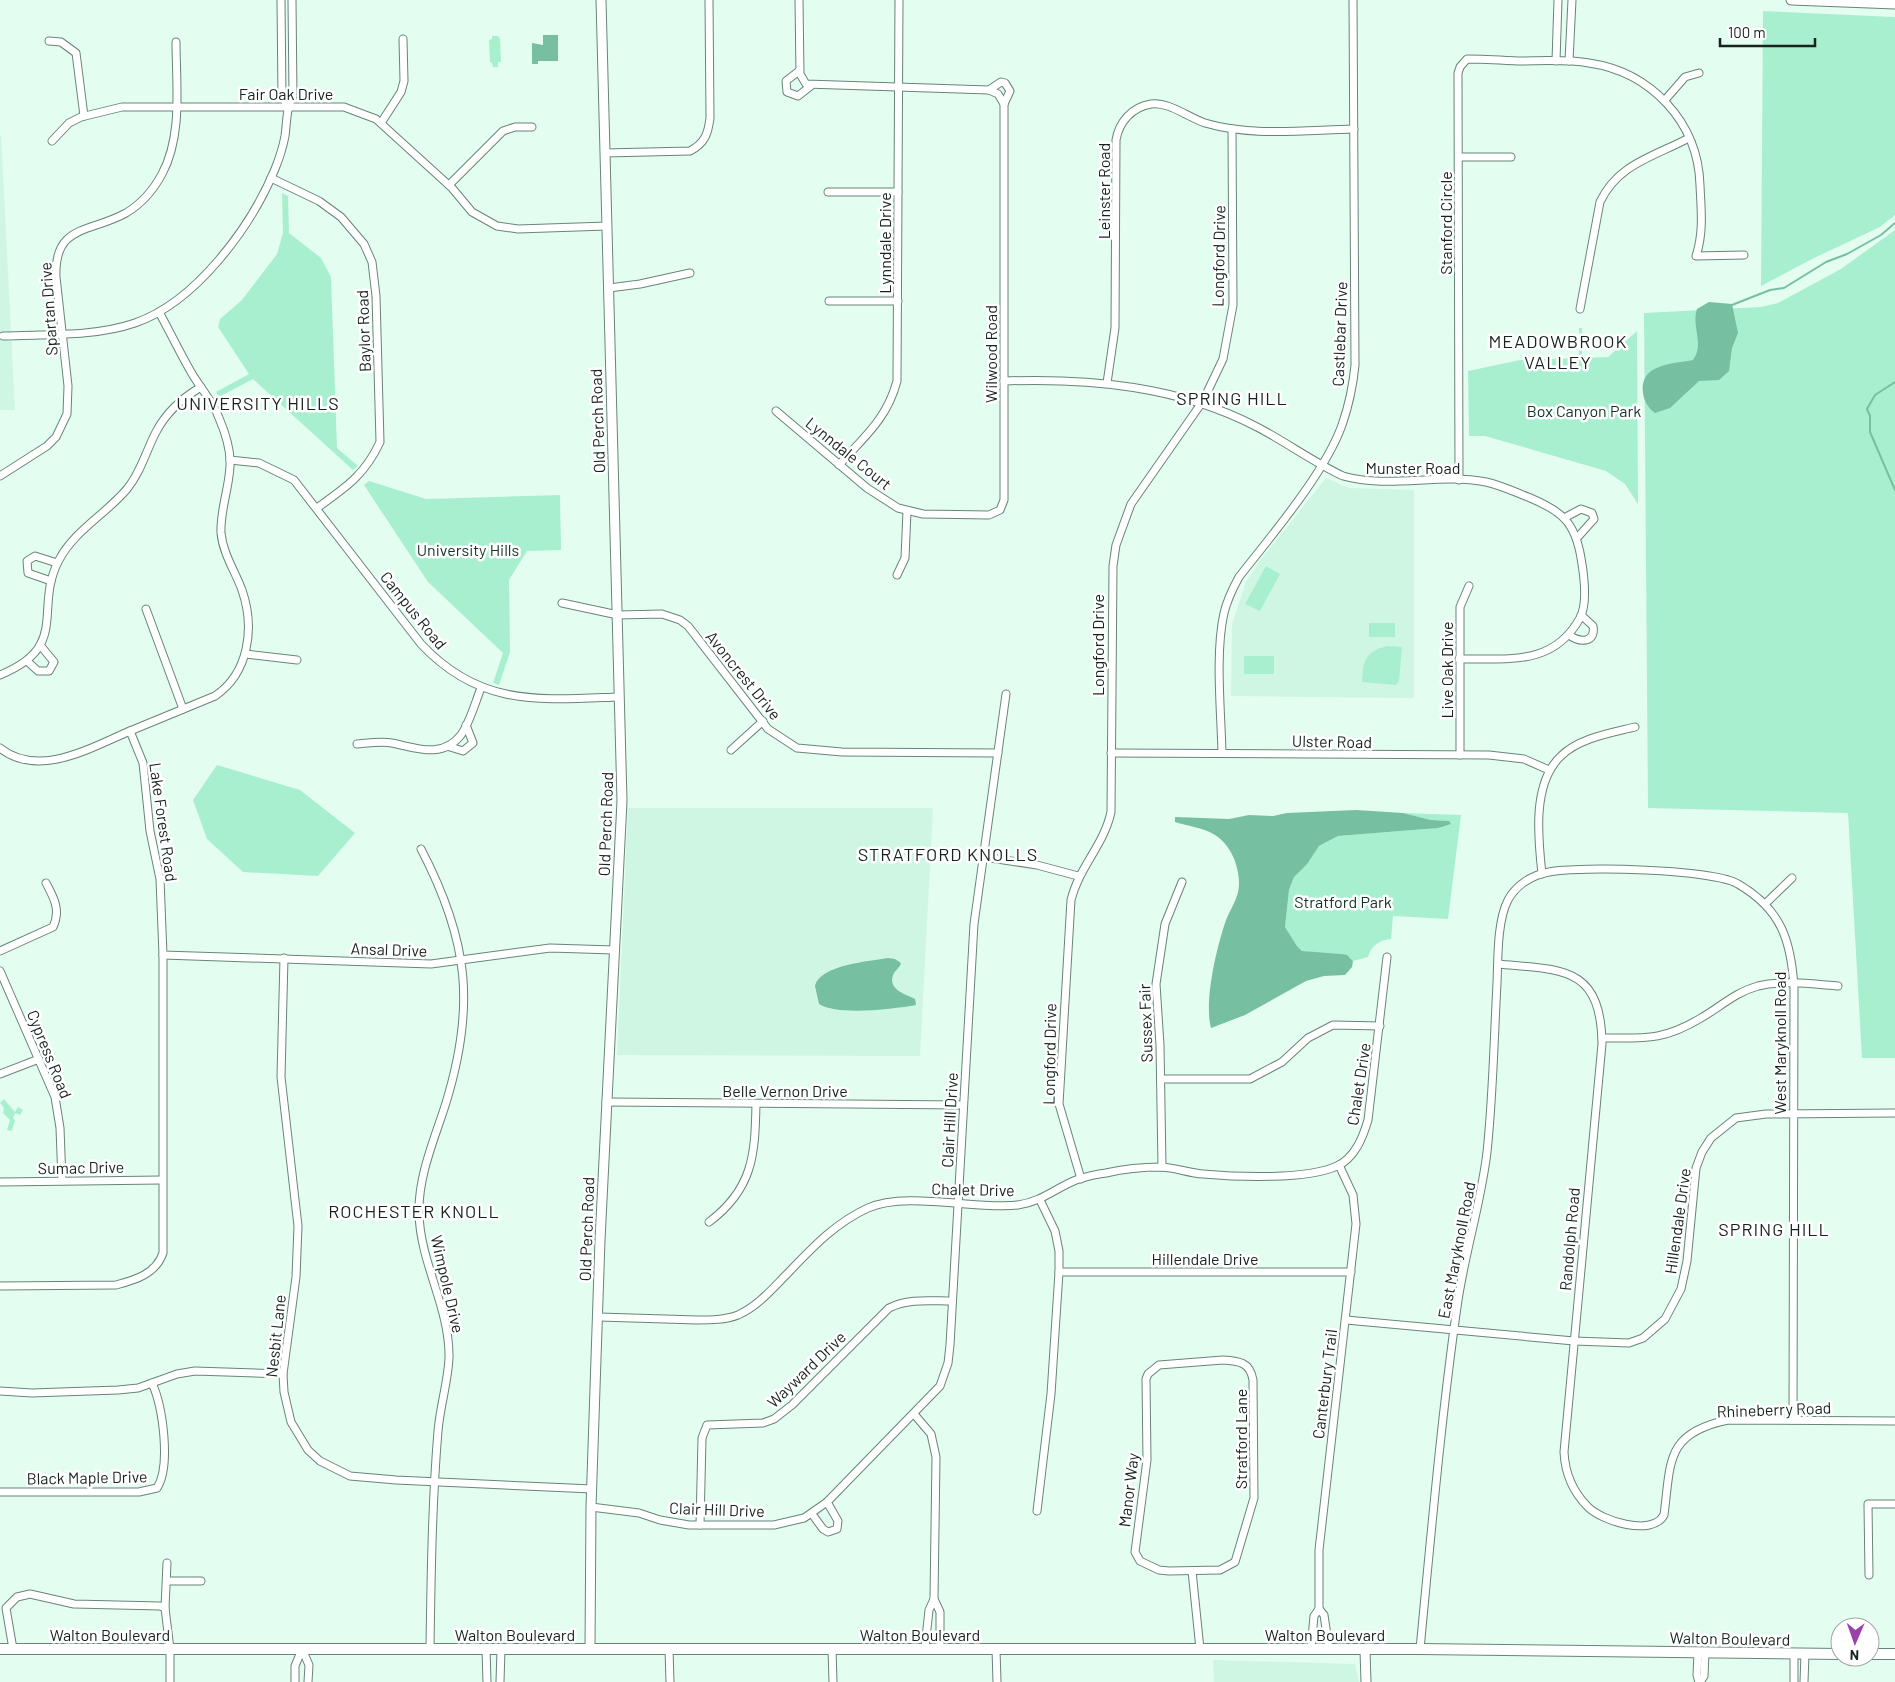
<svg xmlns="http://www.w3.org/2000/svg" width="1895" height="1682" font-family="Barlow,sans-serif">
  <rect width="100%" height="100%" fill="#e4fdf1"/>
  <g fill="#cef6e3">
    <polygon points="0,135 1,135 15,410 0,410"/>
    <polygon points="1326,478 1349,488 1414,490 1414,698 1231,696 1232,624 1246,582 1259,562"/>
    <polygon points="628,808 933,808 920,1056 617,1055"/>
    <polygon points="1213,1660 1355,1664 1359,1682 1214,1682"/>
  </g>
  <g fill="#a8efd0">
    <polygon points="1763,11 1895,17 1895,215 1880,227 1814,258 1761,286"/>
    <polygon points="492,36 498,36 500,39 501,62 498,62 498,67 493,67 492,63 490,62 489,40 492,39"/>
    <polygon points="282,193 288,196 289,233 321,258 331,277 337,448 358,466 353,470 253,379 219,397 216,392 249,374 218,327 220,319 242,300 277,254 283,233"/>
    <polygon points="1895,230 1895,1058 1862,1058 1848,813 1648,808 1644,313 1761,307 1778,303 1841,269"/>
    <polygon points="1579,328 1582,328 1582,358 1608,357 1637,331 1638,504 1625,484 1606,471 1485,436 1469,436 1468,371 1520,360 1579,358"/>
    <polygon points="369,481 426,499 560,495 561,550 527,551 509,580 510,652 499,685 493,683 503,653 428,582 364,485"/>
    <polygon points="1266,566 1280,574 1260,611 1245,604"/>
    <rect x="1369" y="623" width="26" height="14"/>
    <path d="M1387,646L1402,647L1399,681L1396,685L1362,682C1363,660 1365,652 1387,646Z"/>
    <rect x="1244" y="656" width="30" height="18"/>
    <polygon points="217,765 300,790 355,833 318,876 243,872 207,839 193,800"/>
    <path d="M1403,813L1461,815L1448,919L1393,916L1391,939C1380,940 1371,945 1368,957L1353,961L1349,957L1302,951L1297,946L1285,927L1289,890L1294,877L1319,846L1338,836L1426,829L1449,821L1431,820Z"/>
    <polygon points="4,1099 15,1112 18,1107 23,1110 20,1115 15,1113 13,1118 15,1120 12,1131 7,1130 10,1120 3,1113 4,1108 0,1103"/>
  </g>
  <g fill="#77bfa1">
    <polygon points="543,35 558,35 558,61 538,61 538,64 532,64 532,43 543,45"/>
    <path d="M1709,302L1732,304L1738,333L1732,348L1729,371L1719,380L1699,381L1670,408L1655,413C1648,408 1644,401 1643,393C1639,364 1672,364 1693,360C1705,344 1691,327 1697,309Z"/>
    <path d="M1356,810L1403,813L1431,820L1449,821L1451,824L1438,828L1338,836L1319,846L1307,864L1294,877L1289,890L1285,927L1297,946L1302,951L1341,954L1347,955L1353,961L1352,967L1345,975L1324,976L1306,981L1245,1015L1211,1028C1204,1002 1216,950 1225,923C1229,910 1239,899 1239,884C1239,866 1231,845 1215,835C1204,828 1188,826 1175,822V817L1229,819L1249,815L1273,816L1287,813Z"/>
    <path d="M888,958L895,959L901,963C900,967 897,969 894,973C886,989 905,994 915,999L916,1005C893,1009 838,1016 819,1004L815,986C819,965 871,961 888,958Z"/>
  </g>
  <g fill="none" stroke-linecap="round" stroke-linejoin="round">
    <g stroke="#77bfa1" stroke-width="2">
      <polyline points="1732,305 1770,290 1784,288 1826,262 1847,254 1881,235 1895,223"/>
      <polyline points="1895,382 1875,395 1867,409 1870,416 1870,432 1895,490"/>
    </g>
    <defs>
      <g id="minor">
        <polyline points="281,0 282,97 288,106"/>
        <polyline points="49,41 61,42 76,53 84,116"/>
        <polyline points="1556,61 1558,0"/>
        <polyline points="1569,61 1572,0"/>
        <polyline points="799,71 786,81 787,92 798,96 812,85"/>
        <polyline points="989,90 1001,82 1005,83 1010,91 1004,104"/>
        <polyline points="1665,100 1685,77 1699,73"/>
        <polyline points="381,123 401,92 404,81 403,39"/>
        <polyline points="52,141 69,123 81,117 122,107 344,107 376,119 452,188 472,212 497,226 518,229 607,226"/>
        <path d="M605,153L690,151C705,143 708,134 710,118L709,0"/>
        <polyline points="1459,157 1511,157"/>
        <path d="M271,178L319,201L341,217L364,244L372,262L376,296L380,442C365,475 345,488 317,508"/>
        <polyline points="449,185 503,131 515,127 532,127"/>
        <polyline points="828,192 898,192"/>
        <polyline points="609,288 640,284 690,273"/>
        <polyline points="829,301 898,301"/>
        <path d="M1580,309L1600,202C1618,164 1653,157 1689,138"/>
        <path d="M3,336C46,334 94,337 135,323C196,302 251,227 275,169C279,159 283,147 285,136C287,122 286,109 293,96L292,0"/>
        <path d="M1004,381C1090,378 1179,386 1257,427C1286,442 1313,462 1343,476C1389,489 1438,473 1486,482C1500,485 1515,492 1528,497C1562,511 1575,522 1581,558C1584,575 1588,603 1580,618C1553,667 1507,658 1459,659"/>
        <path d="M1107,383L1115,328L1116,140C1119,122 1132,107 1151,104C1168,101 1189,118 1205,123C1252,137 1306,130 1354,129"/>
        <polyline points="776,411 867,488 898,508 923,514 989,515 1000,510 1004,500 1004,104 998,94 989,90 806,84 800,74 799,0"/>
        <path d="M230,460L259,463L294,480L421,644C480,707 539,700 619,697"/>
        <path d="M839,465C864,437 887,419 897,381L899,0"/>
        <path d="M0,476L47,446L56,437L67,414L68,386L56,277C54,224 90,233 126,213C141,204 154,189 162,174C183,135 176,84 176,42"/>
        <path d="M1459,480L1458,73L1460,67L1467,59C1484,59 1500,60 1517,61C1541,61 1566,59 1589,63C1651,72 1698,122 1700,185C1701,209 1704,232 1696,256L1744,255"/>
        <polyline points="1564,518 1581,509 1592,513 1594,519 1577,538"/>
        <polyline points="897,575 905,558 907,511"/>
        <polyline points="51,581 28,573 27,561 35,556 57,563"/>
        <polyline points="562,603 618,615 662,614 680,620 688,626 768,729 797,748 842,752 998,753"/>
        <polyline points="146,609 183,709"/>
        <path d="M1569,635C1580,643 1596,643 1593,626L1581,615"/>
        <polyline points="246,654 297,660"/>
        <polyline points="27,661 38,671 49,671 54,662 40,645"/>
        <path d="M0,675C71,646 33,609 59,560C74,531 106,514 127,489C141,472 146,451 156,432C166,413 182,398 201,387"/>
        <path d="M357,744C369,743 381,741 392,743C417,748 442,759 461,735C470,722 475,703 481,688"/>
        <polyline points="447,746 463,751 473,743 466,725"/>
        <path d="M0,748C39,779 92,747 130,731"/>
        <polyline points="731,750 763,721"/>
        <polyline points="1111,753 1489,755 1524,759 1549,770"/>
        <path d="M1222,753C1221,710 1215,653 1224,613C1227,600 1233,588 1239,577C1271,536 1325,473 1342,425C1349,405 1353,386 1355,365L1353,0"/>
        <polyline points="1460,755 1460,607 1469,586"/>
        <path d="M421,849C469,941 476,1007 445,1106C434,1140 418,1177 419,1213C420,1263 450,1308 449,1358C448,1382 440,1406 438,1431C432,1503 431,1576 430,1649"/>
        <polyline points="984,857 1037,865 1078,876"/>
        <path d="M1542,874C1538,838 1532,783 1561,756C1579,738 1611,733 1635,727"/>
        <polyline points="1765,904 1792,878"/>
        <path d="M0,951L53,927C61,910 54,898 46,883"/>
        <polyline points="163,955 431,964 550,948 614,950"/>
        <polyline points="284,958 281,1077 298,1226 296,1277 283,1374 284,1392 291,1422 308,1450 320,1461 350,1476 396,1480 592,1489"/>
        <path d="M1498,964C1561,970 1601,965 1602,1044L1564,1452C1565,1473 1573,1492 1588,1507C1602,1521 1652,1537 1664,1515C1671,1462 1665,1433 1728,1420L1895,1421"/>
        <polyline points="0,971 55,1097 60,1128 62,1181"/>
        <path d="M1602,1038C1644,1038 1663,1041 1701,1018C1720,1007 1736,992 1758,986C1783,980 1812,984 1838,986"/>
        <polyline points="0,1074 39,1059"/>
        <polyline points="1161,1079 1250,1079 1282,1062 1308,1038 1333,1025 1380,1026"/>
        <polyline points="606,1102 963,1105"/>
        <polyline points="1162,1167 1160,1045 1156,984 1165,924 1182,882"/>
        <path d="M1081,1179L1059,1104L1071,900C1079,867 1104,845 1111,812L1113,566L1116,545L1131,504L1203,401L1223,359L1233,305L1232,129"/>
        <polyline points="0,1182 162,1180"/>
        <path d="M709,1222C753,1189 755,1155 756,1104"/>
        <polyline points="1059,1272 1351,1272"/>
        <path d="M0,1286L116,1285C135,1280 156,1274 163,1253V955L160,879L150,831L143,763L130,731L215,696C249,673 255,628 242,590C235,571 223,554 221,533C220,510 229,489 230,466C231,450 225,432 219,418C213,401 200,388 191,372C180,353 170,332 159,312"/>
        <path d="M599,1317L697,1320C711,1320 725,1320 738,1315C758,1306 772,1289 787,1274C812,1248 835,1223 868,1208C907,1191 976,1210 1018,1205C1041,1202 1056,1188 1076,1180C1085,1177 1096,1174 1106,1173C1123,1169 1144,1167 1162,1167C1176,1168 1189,1173 1203,1174C1237,1177 1307,1180 1337,1166C1355,1158 1363,1137 1368,1120L1387,957"/>
        <polyline points="1346,1320 1574,1341 1629,1343 1643,1338 1665,1319 1681,1289 1687,1261 1696,1168 1702,1152 1711,1138 1736,1118 1766,1114 1895,1113"/>
        <path d="M1223,1360C1239,1361 1250,1362 1253,1380L1254,1498L1235,1562L1220,1570L1169,1571L1159,1570L1140,1561L1135,1552L1147,1460L1146,1379L1148,1374L1159,1365Z"/>
        <polyline points="0,1391 32,1393 118,1390 138,1388 177,1374 195,1371 283,1374"/>
        <polyline points="914,1414 931,1434 936,1457 934,1599 929,1610 925,1647"/>
        <path d="M0,1492H139L157,1488C171,1466 163,1407 152,1383"/>
        <polyline points="591,1507 639,1513 660,1520 689,1525 774,1525 804,1518 827,1502 940,1386 948,1363 950,1345 974,924 1006,694"/>
        <polyline points="1037,1511 1051,1394 1059,1272 1059,1251 1055,1231 1040,1200"/>
        <polyline points="812,1514 823,1529 828,1532 837,1529 838,1521 827,1502"/>
        <path d="M700,1525L702,1438L707,1425L763,1423L774,1419L792,1405L889,1308C908,1298 931,1301 952,1301"/>
        <polyline points="1192,1571 1200,1649"/>
        <polyline points="1869,1575 1868,1504 1895,1504"/>
        <polyline points="167,1581 201,1581"/>
        <polyline points="934,1599 940,1612 940,1648"/>
        <polyline points="165,1608 167,1563"/>
        <polyline points="1319,1609 1319,1550 1356,1224 1353,1195 1339,1165"/>
        <polyline points="13,1649 6,1608 17,1597 30,1594 74,1604 160,1606 165,1608 170,1649 170,1682"/>
        <polyline points="302,1649 309,1665 308,1682"/>
        <polyline points="486,1649 487,1682"/>
        <polyline points="669,1649 670,1682"/>
        <polyline points="832,1649 833,1682"/>
        <polyline points="996,1649 997,1682"/>
        <polyline points="1311,1649 1314,1616 1319,1609 1324,1615 1329,1649"/>
        <path d="M1420,1649C1431,1535 1441,1420 1457,1307C1464,1255 1481,1204 1487,1152C1493,1096 1494,1039 1497,983C1498,959 1497,921 1508,900C1516,885 1532,875 1549,872C1578,866 1715,869 1738,884C1781,909 1791,940 1794,987L1793,1420"/>
        <polyline points="1698,1652 1697,1675 1699,1682"/>
        <polyline points="295,1682 295,1666 302,1649"/>
        <polyline points="500,1682 501,1649"/>
        <polyline points="1700,1682 1704,1676 1705,1652"/>
        <polyline points="1794,1682 1794,1654"/>
        <polyline points="1804,1682 1805,1654"/>
      </g>
      <g id="tertiary">
        <polyline points="1791,0 1895,4"/>
        <polyline points="590,1649 591,1507 600,1240 622,801 601,0"/>
        <polyline points="1365,1650 1366,1682"/>
      </g>
      <g id="secondary">
        <polyline points="0,1649 1420,1649 1840,1654"/>
        <polyline points="1870,1654 1895,1654"/>
      </g>
    </defs>
    <use href="#minor" stroke="#688578" stroke-width="9"/>
    <use href="#tertiary" stroke="#688578" stroke-width="11"/>
    <use href="#secondary" stroke="#688578" stroke-width="12"/>
    <use href="#minor" stroke="#fff" stroke-width="7"/>
    <use href="#tertiary" stroke="#fff" stroke-width="9"/>
    <use href="#secondary" stroke="#fff" stroke-width="10"/>
  </g>
  <g text-anchor="middle" dominant-baseline="central" stroke-width="5" stroke-linejoin="round" paint-order="stroke">
    <g font-size="16" fill="#17231e" stroke="#fff">
      <text x="286" y="93">Fair Oak Drive</text>
      <text transform="translate(1103 191) rotate(-90)">Leinster Road</text>
      <text transform="translate(1445 223) rotate(-90)">Stanford Circle</text>
      <text transform="translate(884 243) rotate(-90)">Lynndale Drive</text>
      <text transform="translate(1218 256) rotate(-89)">Longford Drive</text>
      <text transform="translate(48 309) rotate(-94)">Spartan Drive</text>
      <text transform="translate(363 331) rotate(-92)">Baylor Road</text>
      <text transform="translate(1339 334) rotate(-88)">Castlebar Drive</text>
      <text transform="translate(990 354) rotate(-90)">Wilwood Road</text>
      <text transform="translate(597 421) rotate(-92)">Old Perch Road</text>
      <text transform="translate(849 453) rotate(39)">Lynndale Court</text>
      <text x="1413" y="467">Munster Road</text>
      <text transform="translate(414 610) rotate(51)">Campus Road</text>
      <text transform="translate(1097 645) rotate(-90)">Longford Drive</text>
      <text transform="translate(1446 670) rotate(-90)">Live Oak Drive</text>
      <text transform="translate(744 675) rotate(51)">Avoncrest Drive</text>
      <text transform="translate(1332 741) rotate(1)">Ulster Road</text>
      <text transform="translate(164 822) rotate(82)">Lake Forest Road</text>
      <text transform="translate(605 824) rotate(-88)">Old Perch Road</text>
      <text transform="translate(389 949) rotate(2)">Ansal Drive</text>
      <text transform="translate(1145 1023) rotate(-92)">Sussex Fair</text>
      <text transform="translate(1779 1043) rotate(-90)">West Maryknoll Road</text>
      <text transform="translate(50 1054) rotate(68)">Cypress Road</text>
      <text transform="translate(1049 1054) rotate(-89)">Longford Drive</text>
      <text transform="translate(1358 1084) rotate(-81)">Chalet Drive</text>
      <text x="785" y="1090">Belle Vernon Drive</text>
      <text transform="translate(949 1120) rotate(-87)">Clair Hill Drive</text>
      <text transform="translate(81 1167) rotate(-1)">Sumac Drive</text>
      <text transform="translate(973 1189) rotate(1)">Chalet Drive</text>
      <text transform="translate(1677 1221) rotate(-82)">Hillendale Drive</text>
      <text transform="translate(586 1229) rotate(-88)">Old Perch Road</text>
      <text transform="translate(1569 1239) rotate(-85)">Randolph Road</text>
      <text transform="translate(1456 1250) rotate(-79)">East Maryknoll Road</text>
      <text x="1205" y="1258">Hillendale Drive</text>
      <text transform="translate(448 1284) rotate(77)">Wimpole Drive</text>
      <text transform="translate(275 1336) rotate(-84)">Nesbit Lane</text>
      <text transform="translate(806 1369) rotate(-44)">Wayward Drive</text>
      <text transform="translate(1324 1384) rotate(-83)">Canterbury Trail</text>
      <text transform="translate(1774 1409) rotate(-2)">Rhineberry Road</text>
      <text transform="translate(1240 1439) rotate(-90)">Stratford Lane</text>
      <text transform="translate(87 1477) rotate(-1)">Black Maple Drive</text>
      <text transform="translate(1128 1490) rotate(-83)">Manor Way</text>
      <text transform="translate(717 1509) rotate(2)">Clair Hill Drive</text>
      <text x="110" y="1634">Walton Boulevard</text>
      <text x="515" y="1634">Walton Boulevard</text>
      <text x="920" y="1634">Walton Boulevard</text>
      <text x="1325" y="1634">Walton Boulevard</text>
      <text transform="translate(1730 1638) rotate(1)">Walton Boulevard</text>
    </g>
    <g font-size="16" fill="#123427" stroke="#fff">
      <text x="1584" y="410">Box Canyon Park</text>
      <text x="468" y="549">University Hills</text>
      <text x="1343" y="901">Stratford Park</text>
    </g>
    <g font-size="18" letter-spacing="1" fill="#17231e" stroke="#fff">
      <text x="1558" y="341">MEADOWBROOK<tspan x="1558" dy="21">VALLEY</tspan></text>
      <text x="1232" y="398">SPRING HILL</text>
      <text x="258" y="403">UNIVERSITY HILLS</text>
      <text x="948" y="854">STRATFORD KNOLLS</text>
      <text x="414" y="1211">ROCHESTER KNOLL</text>
      <text x="1774" y="1229">SPRING HILL</text>
    </g>
  </g>
  <g transform="translate(1855 1642) rotate(182)"><circle r="24" fill="#ffffff" stroke="#a2a7a5"/>
  <path d="M0-4L9 19L0 12L-9 19Z" fill="#9a41ac"/>
  <text y="-8" font-size="14" font-weight="bold" text-anchor="middle" fill="#17231e">N</text>
  </g>
  <path d="M1720 38v8h95v-8" fill="none" stroke="#17231e" stroke-width="2.5"/>
  <text x="1728" y="38" font-size="15" fill="#17231e" stroke="#ffffff" stroke-width="4" paint-order="stroke">100 m</text>
</svg>
